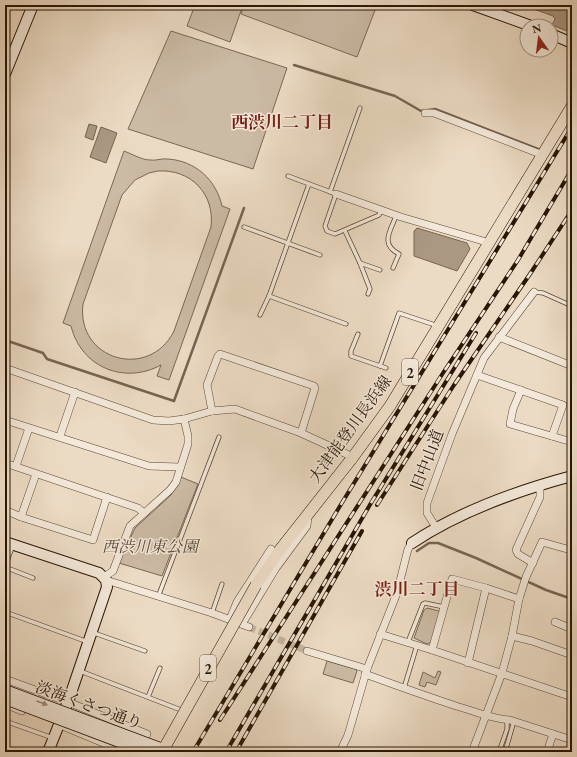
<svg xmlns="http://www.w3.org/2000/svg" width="577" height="757" font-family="'EB Garamond','Noto Serif JP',serif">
  <rect width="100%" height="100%" fill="#ecdbc4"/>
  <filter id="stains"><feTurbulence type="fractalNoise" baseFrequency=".005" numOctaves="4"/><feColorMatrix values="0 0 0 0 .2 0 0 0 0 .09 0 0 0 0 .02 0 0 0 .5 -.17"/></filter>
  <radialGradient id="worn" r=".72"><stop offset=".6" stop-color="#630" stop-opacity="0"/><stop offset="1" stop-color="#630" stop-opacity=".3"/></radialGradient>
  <g fill="#cbbaa4" stroke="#7a6854" fill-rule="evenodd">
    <polygon points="195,5 243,5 230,42 187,26"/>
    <polygon points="244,5 377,5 357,57 241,14"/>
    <polygon points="171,31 287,68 253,169 128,129"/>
    <path d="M124,151C132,154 142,160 150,160C156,161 162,158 168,159C196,161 216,180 222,206L230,209L169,380L157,376L161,365C124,385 81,367 71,326L63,323ZM158,171C191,169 215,194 211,227L174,331C149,381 76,360 83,304L122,195L135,180L149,173Z"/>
    <polygon points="181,477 198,484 162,576 119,563 135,528 171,495"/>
    <polygon points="427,608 439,611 440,613 432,642 427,644 414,638 424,610"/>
    <polygon points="327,661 355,669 357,671 353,683 323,674"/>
    <polygon points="438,671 441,672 436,685 427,682 425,687 419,685 423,672 435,678"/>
  </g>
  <g fill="#aa9883" stroke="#766451">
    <polygon points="523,5 548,5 558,9 572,7 572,33 552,25 555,19 553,16"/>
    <polygon points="89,124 97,126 93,140 85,137"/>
    <polygon points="101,127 117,133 106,163 90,157"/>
    <polygon points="417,228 467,243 470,249 457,271 414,256 414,231"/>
  </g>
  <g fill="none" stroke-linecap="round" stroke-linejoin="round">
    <g stroke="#766451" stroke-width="2.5">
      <polyline points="294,65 395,96 421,111 435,109 538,149"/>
      <polyline points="5,340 43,353 47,359 174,401 244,208"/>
      <polyline points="417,551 429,543 438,543 476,558 546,590 572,599"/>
    </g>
    <polyline stroke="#c5b49e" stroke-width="7" stroke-dasharray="7 3.5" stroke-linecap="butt" points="249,627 307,651"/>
    <defs>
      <g id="lane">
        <polyline points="288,176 336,194 325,226 327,231 335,234 379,215 381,211"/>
        <polyline points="330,192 360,108"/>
        <polyline points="244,227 320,255"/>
        <polyline points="345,231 360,263 380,270"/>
        <polyline points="360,263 370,289 368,294"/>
        <path d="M393,268L399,254C380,244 390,232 396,216"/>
        <polyline points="534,292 543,293 572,306"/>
        <polyline points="269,296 346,324"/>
        <polyline points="260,315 269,296 309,184"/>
        <polyline points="358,334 351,351 351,356 386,368"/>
        <polyline points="380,366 399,313 438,326"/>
        <polyline points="5,567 33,578"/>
        <polyline points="5,567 13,545"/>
        <polyline points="158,597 219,437"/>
        <polyline points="5,612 88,642"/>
        <polyline points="212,613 222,584"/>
        <polyline points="94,633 145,651"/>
        <polyline points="408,642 423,604 425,603 444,607"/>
        <polyline points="80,671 181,710 181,712"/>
        <polyline points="404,688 417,645"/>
        <polyline points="148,697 160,668"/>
        <polyline points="5,721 53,738"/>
        <polyline points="499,752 507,729 507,720"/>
        <polyline points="505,752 514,721"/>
      </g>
      <g id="street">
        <polyline points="425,113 434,113 543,155"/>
        <polyline points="336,194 401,217 490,243"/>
        <polyline points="499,337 572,366"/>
        <polyline points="5,368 153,420 169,421 184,419 212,411 235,409 301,433 353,457"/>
        <polyline points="477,375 563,405 552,436"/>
        <polyline points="521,390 513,409 510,424 572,442"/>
        <polyline points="212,411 207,385 218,356 220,354 314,386 315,388 301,433"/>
        <polyline points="5,420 149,466 179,467"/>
        <polyline points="60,436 75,392"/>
        <polyline points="5,463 138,508 144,513"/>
        <polyline points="16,466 29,428"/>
        <polyline points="5,510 21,517 93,540 107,497"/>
        <polyline points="21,517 36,474"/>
        <polyline points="437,529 427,513 427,503 452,434 484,358 534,292"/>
        <polyline points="533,563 518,554 516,550 540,497 540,485"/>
        <polyline points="104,577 113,571 130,526 170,490 176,482 188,444 188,436 184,419"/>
        <polyline points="106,580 212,613 249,627"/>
        <polyline points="519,599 526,577 542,542 567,549"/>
        <polyline points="230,619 237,602 271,549"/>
        <polyline points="555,622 572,629"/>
        <polyline points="242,624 276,568 307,526 308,516"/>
        <polyline points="380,634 432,650 452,579 486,588 519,599 512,636 502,673 472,752"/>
        <polyline points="512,636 532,641 572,655"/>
        <polyline points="432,650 572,697"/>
        <polyline points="307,651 367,669"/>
        <polyline points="468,663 486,588"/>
        <path d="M365,674C395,685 426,696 456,706C474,711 492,719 510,720L572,740"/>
        <polyline points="5,679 68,702 147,734 143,745"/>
        <polyline points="5,704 22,711"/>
        <polyline points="65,727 125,752"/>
        <polyline points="340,752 348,735 367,669 397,593 408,549 412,543"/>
        <polyline points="547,752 553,734"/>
      </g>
      <g id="secondary">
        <polyline points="473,5 531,26"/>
        <polyline points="551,34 572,43"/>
        <polyline points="5,74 33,5"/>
        <polyline points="5,542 99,573 106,580 107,587 68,702 48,752"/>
        <path d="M412,543C460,511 516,491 572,476"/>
      </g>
      <polyline id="primary" points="256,585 279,551 353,457 390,406 572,106"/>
    </defs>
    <use href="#lane" stroke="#5a4735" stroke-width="5"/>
    <use href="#street" stroke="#5a4735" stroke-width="8"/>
    <use href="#secondary" stroke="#291605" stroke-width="12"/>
    <use href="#primary" stroke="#291605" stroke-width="12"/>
    <use href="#lane" stroke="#f3e8d9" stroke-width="3.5"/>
    <use href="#street" stroke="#f3e8d9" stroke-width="7"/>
    <use href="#secondary" stroke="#f3e8d9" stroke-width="10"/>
    <use href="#primary" stroke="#ecdbc4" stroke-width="11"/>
    <defs>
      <g id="rail">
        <polyline points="377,505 454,385 530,274 572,210"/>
        <polyline points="220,720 443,373 518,260 572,169"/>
        <polyline points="193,752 340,506 572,127"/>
        <polyline points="226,752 371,503 476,333"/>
        <polyline points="236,752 362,531"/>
      </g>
    </defs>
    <use href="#rail" stroke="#291605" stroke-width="4"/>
    <use href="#rail" stroke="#f3e8d9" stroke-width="2.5" stroke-dasharray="8" stroke-linecap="butt"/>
    <defs>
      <g id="secondary-bridge">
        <polyline points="5,690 163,749"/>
        <polyline points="5,699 146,752"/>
      </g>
      <polyline id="primary-bridge" points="162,752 256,585"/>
    </defs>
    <use href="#secondary-bridge" stroke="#291605" stroke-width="12" stroke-linecap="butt"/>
    <use href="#primary-bridge" stroke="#291605" stroke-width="12" stroke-linecap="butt"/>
    <use href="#secondary-bridge" stroke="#f3e8d9" stroke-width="10"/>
    <use href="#primary-bridge" stroke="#ecdbc4" stroke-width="11"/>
  </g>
  <defs><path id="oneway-solid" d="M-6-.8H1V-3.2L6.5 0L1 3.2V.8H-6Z"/></defs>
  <use fill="#988a7a" href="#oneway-solid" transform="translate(42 703) rotate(20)"/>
  <g text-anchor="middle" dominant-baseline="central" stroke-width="3" stroke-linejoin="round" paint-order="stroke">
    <g fill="#f3e8d9" stroke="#665545" stroke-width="1">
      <rect x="402" y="359" width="16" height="26" rx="3"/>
      <rect x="200" y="655" width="16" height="26" rx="3"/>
    </g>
    <g font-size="15" font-weight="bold" fill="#291605">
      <text x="410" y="372">2</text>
      <text x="208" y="668">2</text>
    </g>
    <g font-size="16" fill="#291605" stroke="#f3e8d9">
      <text transform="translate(350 429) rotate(-54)">大津能登川長浜線</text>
      <text transform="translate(427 460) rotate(-69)">旧中山道</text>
      <text transform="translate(89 705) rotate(20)">淡海くさつ通り</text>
    </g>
    <g font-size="16" font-style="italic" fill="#5a4735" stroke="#f3e8d9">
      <text x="150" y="546">西渋川東公園</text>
    </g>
    <g font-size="17" font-weight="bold" fill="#7a1f14" stroke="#f3e8d9">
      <text x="282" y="122">西渋川二丁目</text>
      <text x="417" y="589">渋川二丁目</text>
    </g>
  </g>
  <rect width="577" height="757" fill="none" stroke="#ecdbc4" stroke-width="20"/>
  <rect x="6" y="6" width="565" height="745" fill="none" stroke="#291605" stroke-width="2"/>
  <rect x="10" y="10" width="557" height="737" fill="none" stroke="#291605"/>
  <g transform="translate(539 38) rotate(346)"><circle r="19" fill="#f3e8d9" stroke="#a29484"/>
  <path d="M0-3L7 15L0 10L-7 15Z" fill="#8f2418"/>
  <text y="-6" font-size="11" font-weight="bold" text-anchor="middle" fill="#291605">N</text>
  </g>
  <rect width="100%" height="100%" filter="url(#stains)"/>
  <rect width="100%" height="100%" fill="url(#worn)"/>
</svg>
